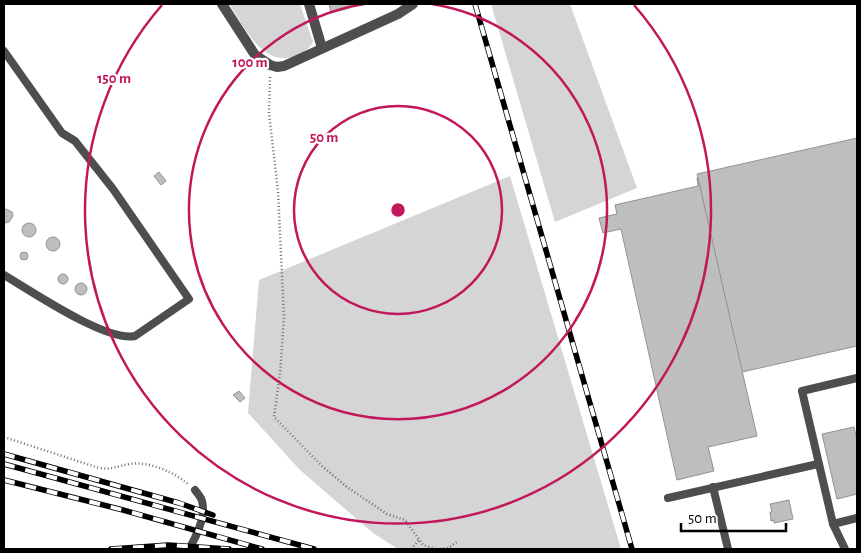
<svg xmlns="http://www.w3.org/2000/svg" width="861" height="553" font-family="'Alegreya Sans',sans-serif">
  <rect width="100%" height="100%" fill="#fff"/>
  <g fill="#d5d5d5">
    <path d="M229,4H300L313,42C309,49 303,53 296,56C262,68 244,26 229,4Z"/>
    <polygon points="491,4 570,4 637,188 555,222"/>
    <polygon points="510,176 621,549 398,549 373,533 300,470 248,413 259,280"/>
  </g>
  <g fill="#bebebe" stroke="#929292">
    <polygon points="329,4 349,4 350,8 331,13"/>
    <polygon points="857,138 857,346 742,372 697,174"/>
    <polygon points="159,172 166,181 161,185 154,176"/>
    <polygon points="697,178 698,178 757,436 708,447 714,471 677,480 621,229 603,233 599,218 617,214 615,205 698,186"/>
    <polygon points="6,209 12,212 13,216 9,222 5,223 4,223 4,210"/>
    <circle cx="29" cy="230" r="7"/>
    <circle cx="53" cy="244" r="7"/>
    <circle cx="24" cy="256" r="4"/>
    <circle cx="63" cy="279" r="5"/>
    <circle cx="81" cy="289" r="6"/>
    <polygon points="239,391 245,398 240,402 233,395"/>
    <polygon points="854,427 857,440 857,494 837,499 822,434"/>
    <polygon points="789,500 793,519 774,523 774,520 771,521 770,512 772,512 770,504"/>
  </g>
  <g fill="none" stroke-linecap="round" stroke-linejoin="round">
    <g stroke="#707070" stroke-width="2.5" stroke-dasharray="1 2.5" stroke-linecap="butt">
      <polyline points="270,77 269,113 278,191 284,317 280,374 274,417 322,466 347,487 387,514 405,520 423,545 436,549"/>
      <path d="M4,437L99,468C112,470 117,466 130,464C150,461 173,472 188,484"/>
      <polyline points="411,549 419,540"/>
      <polyline points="440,549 448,548 457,542"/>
    </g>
    <g stroke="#4e4e4e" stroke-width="8">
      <path d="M4,51L62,133L75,141L113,189L189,299L135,336C106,342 31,291 4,275"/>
      <polyline points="713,487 728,549"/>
      <polyline points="668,498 818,464"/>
      <polyline points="833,524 857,518"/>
      <path d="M189,549C196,537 206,516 202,501C201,497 197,493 195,490"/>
      <polyline points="845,549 833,524 802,391 857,378"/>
    </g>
    <g stroke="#4e4e4e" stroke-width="10">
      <polyline points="222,4 255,55 270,65 277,67 284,66 398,14 413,4"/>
      <polyline points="309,4 322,48"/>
    </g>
    <defs>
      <g id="rail">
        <polyline points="475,4 632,549"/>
        <polyline points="4,454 179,503 213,515"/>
        <polyline points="4,464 314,549"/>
        <polyline points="4,480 123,510 262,549"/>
        <polyline points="111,549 168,545 229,549"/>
      </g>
    </defs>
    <use href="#rail" stroke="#000" stroke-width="5.5"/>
    <use href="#rail" stroke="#fff" stroke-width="4" stroke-dasharray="11" stroke-linecap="butt"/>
  </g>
  <g fill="none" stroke="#c2185b" stroke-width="2.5">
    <circle cx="398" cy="210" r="104"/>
    <path d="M432 4A209 209 0 1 1 364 4"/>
    <path d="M634 5A313 313 0 1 1 162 5"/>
  </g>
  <circle cx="398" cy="210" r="8" fill="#c2185b" stroke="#fff" stroke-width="2.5"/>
  <g font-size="15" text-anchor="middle" font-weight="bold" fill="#c2185b" stroke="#fff" stroke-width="4.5" stroke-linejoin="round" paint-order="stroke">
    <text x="250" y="67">100 m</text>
    <text x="114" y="83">150 m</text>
    <text x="324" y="142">50 m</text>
  </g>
  <rect width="861" height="553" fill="none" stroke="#000000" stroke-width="10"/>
  <path d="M681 523v8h105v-8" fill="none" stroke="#000000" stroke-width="2.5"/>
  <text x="688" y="523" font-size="15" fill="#000000" stroke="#ffffff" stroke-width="4" paint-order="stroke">50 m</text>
</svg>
